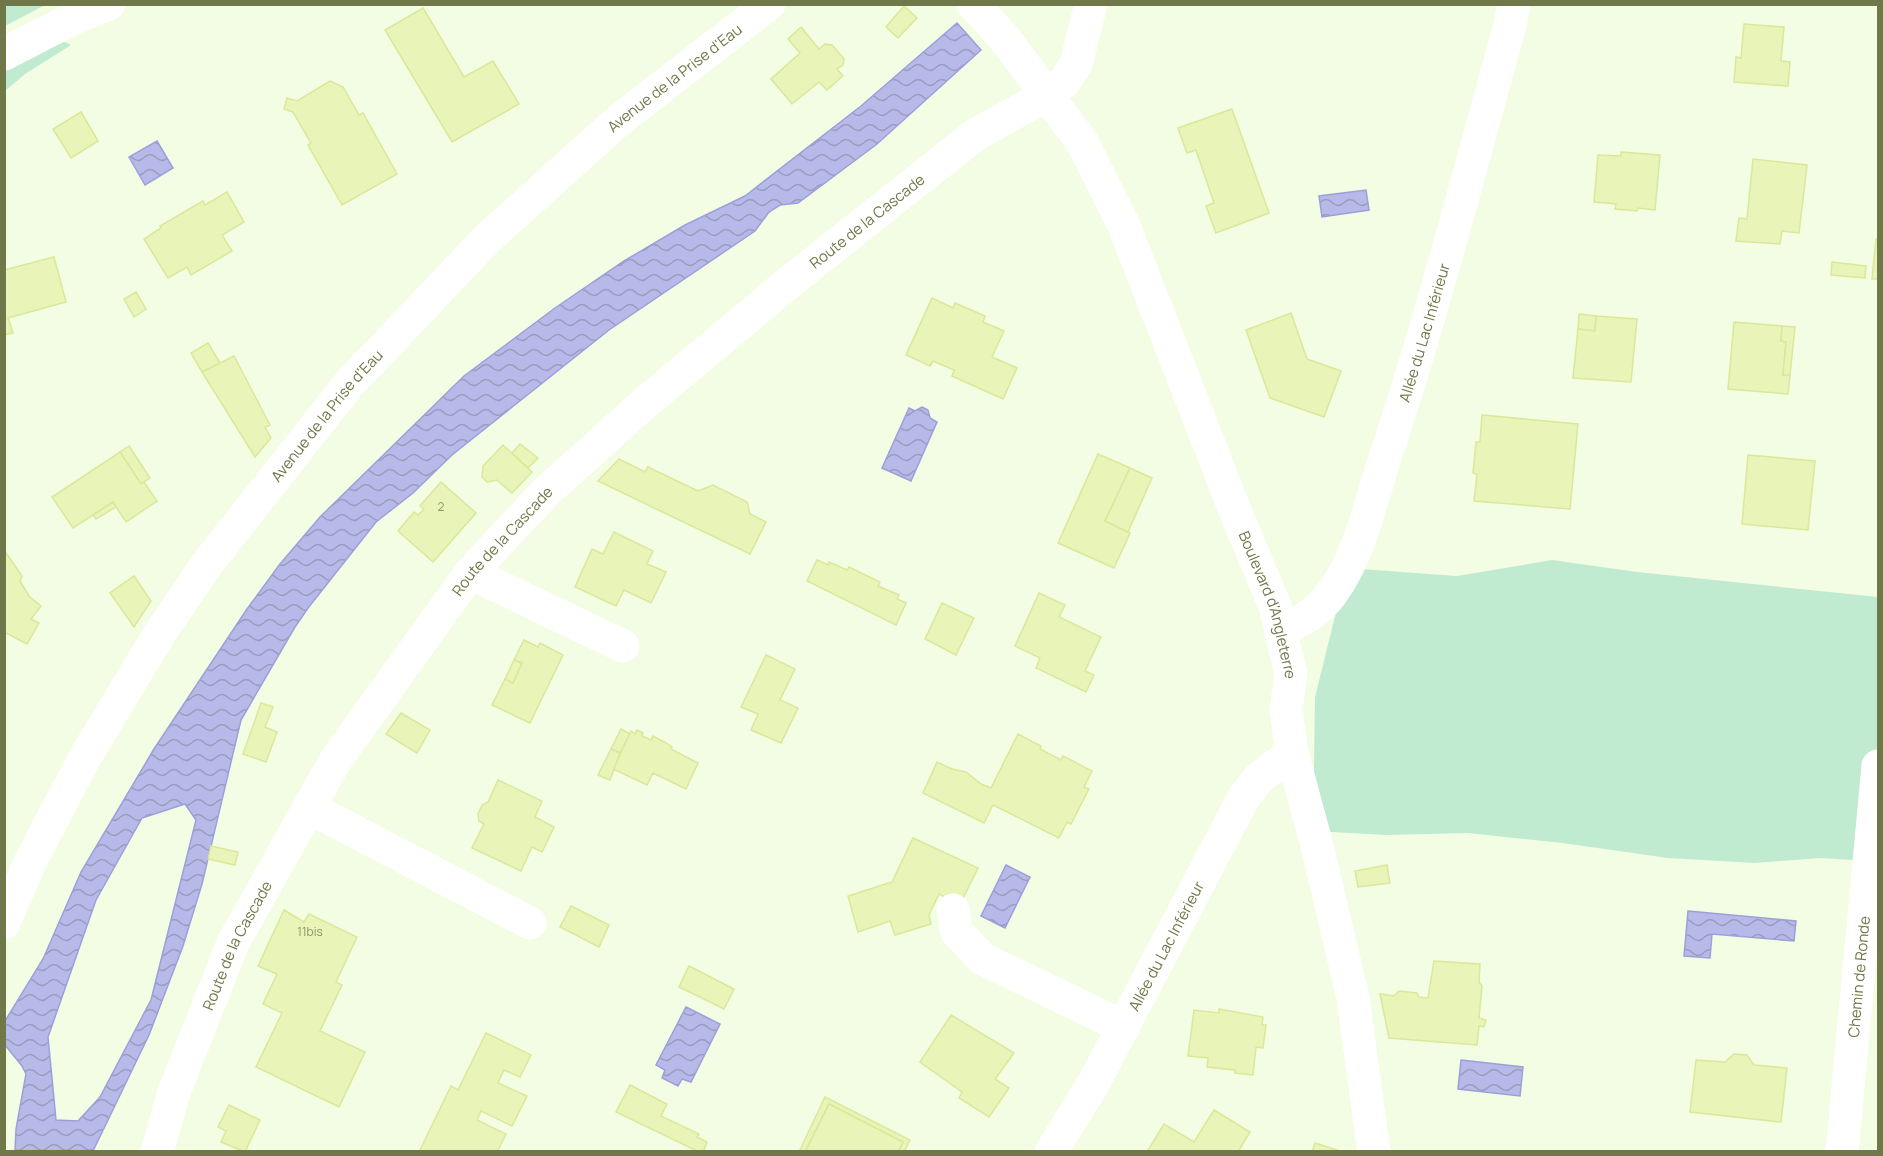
<svg xmlns="http://www.w3.org/2000/svg" width="1883" height="1156" font-family="Manrope,sans-serif">
  <defs>
    <pattern id="water-waves" width="16" height="10" patternUnits="userSpaceOnUse" patternTransform="scale(1.5)"><rect width="16" height="10" fill="#b7bae8"/><path d="M0 5q4-4 8 0t8 0" fill="none" stroke="#999cbe"/></pattern>
  </defs>
  <rect width="100%" height="100%" fill="#f3fde3"/>
  <g fill="#c1ebd1">
    <polygon points="5,4 45,4 45,5 5,26"/>
    <polygon points="61,40 71,45 25,74 5,91 5,70"/>
    <polygon points="1552,560 1637,572 1878,597 1878,766 1868,861 1821,858 1755,863 1668,858 1562,843 1468,833 1386,835 1313,831 1315,697 1347,568 1457,576"/>
  </g>
  <g fill="url(#water-waves)" stroke="#9ca0da" stroke-width="1.5" fill-rule="evenodd">
    <path d="M957,23L981,50L877,144L798,203L780,205L769,212L755,231L609,330L452,455L413,493L376,522L308,608L295,627L241,720L202,884L183,946L149,1035L93,1151H15L16,1129L26,1074L22,1066L5,1045V1021L43,959L81,872L154,749L247,609L280,564L320,517L464,376L555,308L624,261L685,225L745,196L861,106ZM185,804L196,820L151,1000L100,1097L78,1121L56,1120L48,1037L96,900L142,818Z"/>
    <polygon points="157,141 173,168 145,185 129,157"/>
    <polygon points="1366,190 1369,210 1322,217 1319,196"/>
    <polygon points="922,407 928,410 930,418 937,422 911,481 882,468 909,408 915,411"/>
    <polygon points="1006,865 1030,877 1005,928 981,916"/>
    <polygon points="1688,911 1796,921 1794,941 1712,934 1710,958 1684,956"/>
    <polygon points="686,1007 720,1024 691,1082 682,1079 678,1086 662,1078 665,1070 656,1065"/>
    <polygon points="1461,1060 1523,1067 1520,1096 1458,1089"/>
  </g>
  <g fill="#e9f4b9" stroke="#dbe799" stroke-width="1.5">
    <polygon points="904,6 917,18 898,38 886,27"/>
    <polygon points="423,8 464,77 493,61 519,104 452,142 385,30"/>
    <polygon points="1744,24 1784,27 1781,61 1790,62 1788,86 1734,82 1736,57 1741,58"/>
    <polygon points="801,27 819,49 825,44 832,45 844,59 843,65 837,69 843,76 827,90 819,82 792,104 771,79 800,53 788,39"/>
    <polygon points="330,81 343,87 359,115 363,113 397,174 342,205 308,145 311,143 293,112 284,109 287,98 297,101"/>
    <polygon points="1232,109 1269,213 1216,233 1206,206 1214,203 1196,150 1187,153 1178,128"/>
    <polygon points="81,112 98,141 71,158 53,129"/>
    <polygon points="1621,152 1660,155 1655,210 1638,208 1637,211 1615,209 1616,204 1594,202 1598,155 1621,156"/>
    <polygon points="1753,159 1807,165 1799,233 1782,231 1780,244 1736,241 1739,218 1747,219"/>
    <polygon points="227,192 244,222 222,235 232,251 191,275 187,267 168,278 144,239 161,228 160,226 203,201 205,205"/>
    <polygon points="1876,239 1878,239 1878,279 1872,279"/>
    <polygon points="54,257 66,302 8,318 13,333 4,335 4,270"/>
    <polygon points="1832,262 1866,266 1865,278 1831,275"/>
    <polygon points="136,292 146,309 134,317 124,299"/>
    <polygon points="932,298 953,308 955,303 985,316 983,322 1004,331 992,357 1017,368 1003,399 952,376 954,370 933,361 930,366 906,355"/>
    <polygon points="1291,313 1307,359 1341,371 1324,417 1270,398 1246,330"/>
    <polygon points="1579,314 1596,316 1595,331 1578,329"/>
    <polygon points="1596,316 1637,319 1631,382 1573,378 1578,329 1595,331"/>
    <polygon points="1734,322 1782,326 1781,341 1786,342 1783,375 1790,375 1788,394 1728,389"/>
    <polygon points="1782,326 1795,327 1790,375 1783,375 1786,342 1781,341"/>
    <polygon points="208,343 220,363 202,372 191,353"/>
    <polygon points="234,356 270,425 265,427 271,438 255,457 202,372"/>
    <polygon points="1482,415 1578,424 1570,509 1474,501 1477,474 1473,473 1476,442 1480,442"/>
    <polygon points="520,444 538,458 528,468 512,453"/>
    <polygon points="503,445 532,472 512,493 497,480 487,482 482,477 483,466"/>
    <polygon points="129,446 150,478 141,484 120,452"/>
    <polygon points="120,452 141,484 144,482 157,501 126,522 113,502 73,528 52,497"/>
    <polygon points="1098,454 1130,468 1105,521 1130,533 1114,568 1058,543"/>
    <polygon points="1748,455 1815,461 1808,530 1742,524"/>
    <polygon points="619,459 645,472 648,467 698,491 713,485 747,502 750,514 766,522 750,554 598,481"/>
    <polygon points="1130,468 1152,478 1128,532 1105,521"/>
    <polygon points="441,482 476,513 433,562 398,531 414,512 418,515 424,509 420,506"/>
    <polygon points="113,502 116,507 96,519 93,515"/>
    <polygon points="614,532 653,551 647,564 666,572 651,603 624,590 616,606 575,587 592,549 603,554"/>
    <polygon points="4,550 22,576 20,581 29,596 41,606 31,619 39,623 27,644 4,632"/>
    <polygon points="817,560 828,565 829,562 847,570 849,567 880,582 878,586 899,595 897,599 906,603 896,625 807,581"/>
    <polygon points="134,576 151,601 134,627 110,593"/>
    <polygon points="1039,593 1065,605 1059,617 1101,637 1085,671 1094,675 1086,692 1036,668 1040,658 1015,646"/>
    <polygon points="942,603 974,618 956,655 925,639"/>
    <polygon points="524,640 538,647 540,643 563,655 530,723 492,705 505,679 513,683 522,663 514,660"/>
    <polygon points="766,655 795,669 780,700 798,708 781,743 751,730 758,714 741,707"/>
    <polygon points="514,660 522,663 513,683 505,679"/>
    <polygon points="261,703 273,707 265,727 277,732 266,762 243,754"/>
    <polygon points="401,713 430,730 417,753 386,734"/>
    <polygon points="621,729 630,734 620,753 611,749"/>
    <polygon points="637,730 643,733 642,736 651,740 653,736 666,743 672,747 671,749 698,763 686,789 653,773 647,785 613,769 631,731 635,734"/>
    <polygon points="1018,734 1041,746 1040,749 1061,760 1063,756 1092,771 1084,787 1089,789 1071,824 1067,822 1059,838 993,805 984,823 923,793 937,762 952,769 966,772 981,784 991,788"/>
    <polygon points="611,749 620,753 610,780 598,775"/>
    <polygon points="498,780 542,801 535,817 554,827 542,852 532,847 521,871 472,848 484,824 479,821 478,814 482,805 488,802"/>
    <polygon points="913,838 978,868 960,904 939,894 929,915 931,924 895,935 890,921 858,932 848,896 892,882"/>
    <polygon points="211,846 238,852 235,865 208,859"/>
    <polygon points="1387,865 1390,883 1358,887 1355,871"/>
    <polygon points="571,906 609,925 599,947 560,927"/>
    <polygon points="284,910 304,922 309,914 357,937 336,982 342,985 320,1031 365,1052 339,1107 256,1067 282,1013 263,1004 277,974 258,966"/>
    <polygon points="1434,961 1480,964 1479,982 1482,986 1479,1018 1486,1020 1484,1027 1479,1026 1477,1045 1389,1038 1380,994 1394,996 1399,991 1417,993 1419,997 1428,998"/>
    <polygon points="689,966 734,989 724,1009 679,987"/>
    <polygon points="1219,1009 1263,1017 1262,1025 1266,1025 1263,1048 1256,1047 1253,1075 1235,1073 1235,1070 1207,1067 1208,1058 1188,1056 1194,1010 1219,1013"/>
    <polygon points="951,1015 1014,1053 995,1079 1009,1088 989,1117 959,1098 962,1092 920,1062"/>
    <polygon points="486,1033 531,1055 520,1077 504,1070 498,1083 527,1096 512,1126 481,1111 477,1120 506,1134 497,1152 419,1152 451,1086 458,1090"/>
    <polygon points="1734,1054 1747,1055 1754,1065 1787,1068 1781,1122 1690,1112 1696,1060 1725,1062"/>
    <polygon points="630,1085 667,1104 661,1116 699,1134 697,1137 707,1142 703,1152 699,1152 616,1112"/>
    <polygon points="825,1097 910,1140 904,1152 898,1152 903,1142 829,1104 805,1152 799,1152"/>
    <polygon points="829,1104 903,1142 898,1152 805,1152"/>
    <polygon points="229,1105 260,1120 245,1152 221,1142 226,1131 218,1127"/>
    <polygon points="1214,1110 1250,1132 1238,1152 1147,1152 1164,1124 1194,1142"/>
    <polygon points="1315,1143 1343,1152 1312,1152"/>
  </g>
  <g fill="none" stroke-linecap="round" stroke-linejoin="round">
    <g stroke="#fff" stroke-width="33">
      <path id="s1" d="M973,4L1005,39L1082,142L1124,226L1236,513L1275,606L1291,674L1286,710L1292,753L1317,846L1353,998L1374,1152"/>
      <polyline points="4,54 72,19 109,4"/>
      <polyline points="470,573 623,646"/>
      <path id="s2" d="M1282,630C1303,621 1319,611 1332,593C1359,557 1371,501 1385,458C1432,317 1469,172 1509,29L1514,4"/>
      <polyline points="308,807 530,923"/>
      <polyline points="953,910 956,931 983,959 1124,1027"/>
      <path id="s3" d="M4,923L31,860L84,759L160,633L207,564L349,384L487,239L618,121L769,4"/>
      <path id="s4" d="M157,1152L174,1092L233,943L335,761L470,573L546,492L646,402L792,280L975,135L1047,95L1064,82L1076,64L1091,4"/>
      <path id="s5" d="M1051,1152L1093,1084L1243,799L1258,779L1292,753"/>
      <path id="s6" d="M1842,1152L1878,766"/>
    </g>
  </g>
  <g text-anchor="middle" dominant-baseline="central" stroke-width="5" stroke-linejoin="round" paint-order="stroke">
    <g font-size="12" fill="#8e9664">
      <text x="441" y="506">2</text>
      <text x="310" y="931">11bis</text>
    </g>
    <g font-size="15" fill="#707748" stroke="#f7ffea">
      <text stroke="none"><textPath href="#s3" startOffset="1090">Avenue de la Prise d'Eau</textPath></text>
      <text stroke="none"><textPath href="#s4" startOffset="1194">Route de la Cascade</textPath></text>
      <text stroke="none"><textPath href="#s2" startOffset="340">Allée du Lac Inférieur</textPath></text>
      <text stroke="none"><textPath href="#s3" startOffset="604">Avenue de la Prise d'Eau</textPath></text>
      <text stroke="none"><textPath href="#s4" startOffset="708">Route de la Cascade</textPath></text>
      <text stroke="none"><textPath href="#s1" startOffset="676">Boulevard d'Angleterre</textPath></text>
      <text stroke="none"><textPath href="#s4" startOffset="222">Route de la Cascade</textPath></text>
      <text stroke="none"><textPath href="#s5" startOffset="236">Allée du Lac Inférieur</textPath></text>
      <text stroke="none"><textPath href="#s6" startOffset="176">Chemin de Ronde</textPath></text>
    </g>
  </g>
  <rect width="1883" height="1156" fill="none" stroke="#707748" stroke-width="12"/>
</svg>
